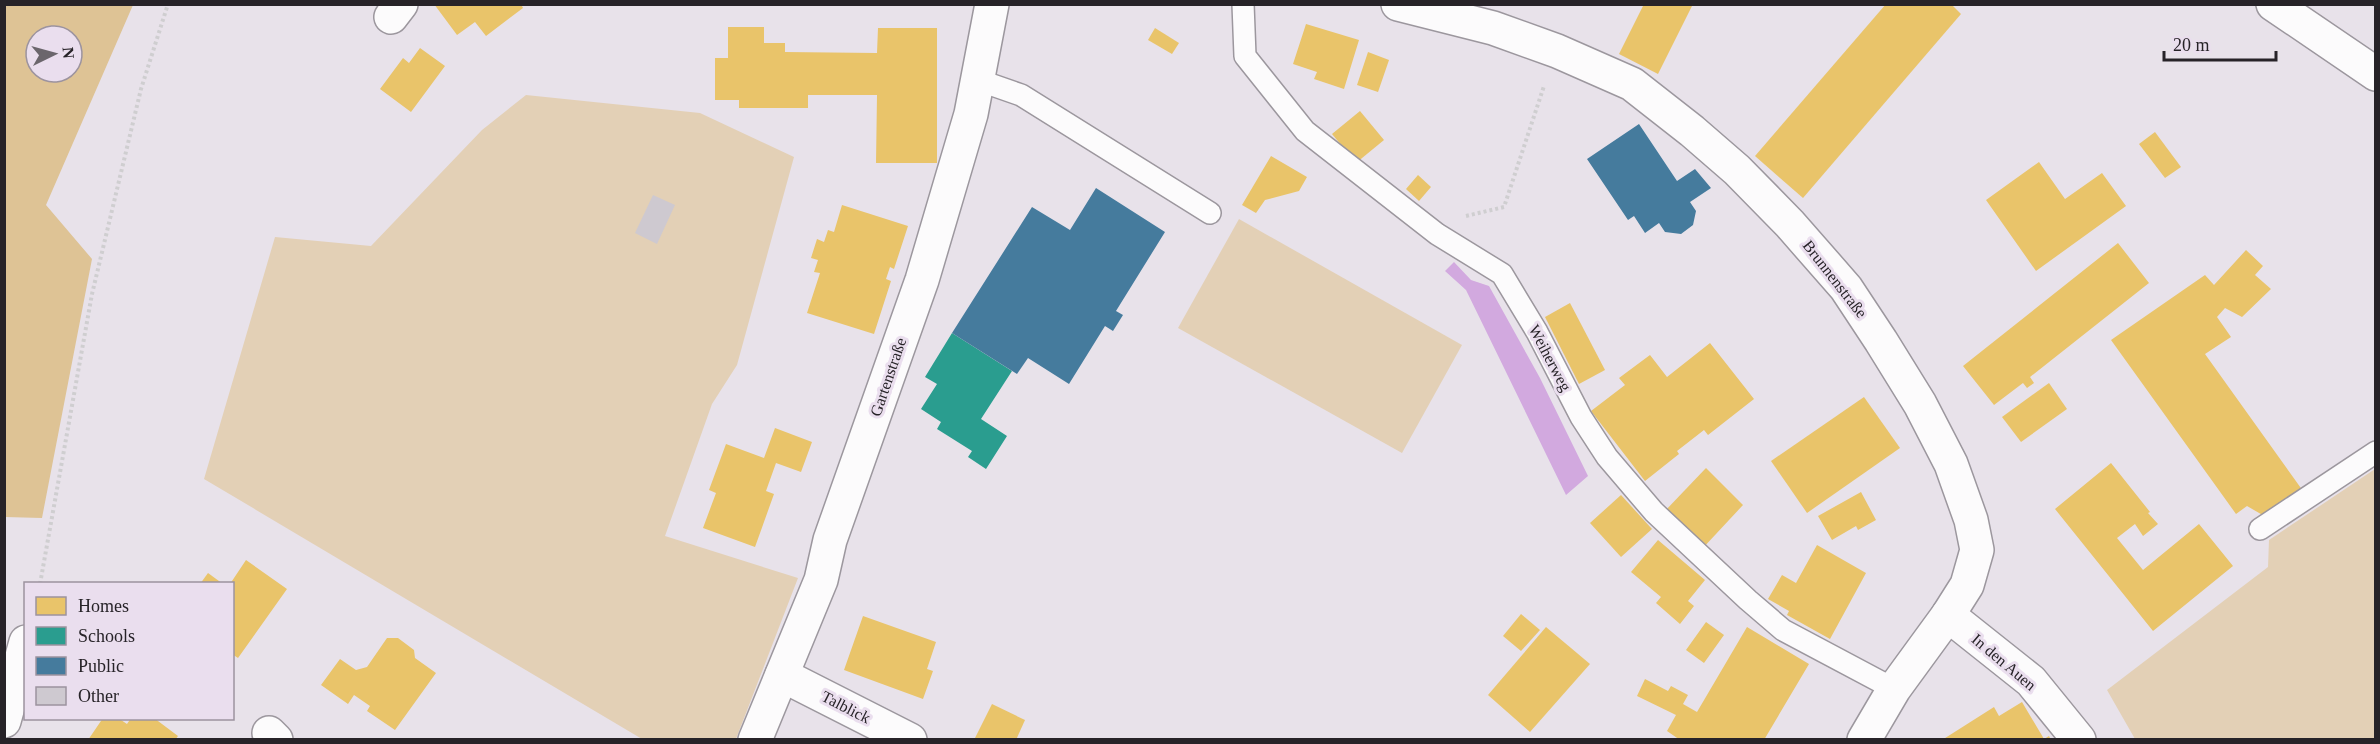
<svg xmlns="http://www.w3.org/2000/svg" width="2380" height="744" font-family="'Times New Roman',serif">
  <rect width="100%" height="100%" fill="#e8e2ea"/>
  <g fill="#e3d0b6">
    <polygon points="526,95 700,113 794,157 737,365 712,404 665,536 798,578 736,739 642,739 204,479 275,237 371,246 482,130"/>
    <polygon points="1239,219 1462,345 1402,453 1178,328"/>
    <polygon points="2375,469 2375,739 2135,739 2107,690 2268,567 2269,540"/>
  </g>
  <path fill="#dec395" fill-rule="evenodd" d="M5,4L133,5L46,205L92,259L42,518L5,517ZM36,36H72V72H36Z"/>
  <polygon fill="#d2a9df" points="1454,262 1471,280 1489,286 1540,378 1588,476 1566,495 1466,290 1445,271"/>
  <g fill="#e9c46a">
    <polygon points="434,4 521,4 523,8 486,36 475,22 457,35"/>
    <polygon points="1644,4 1693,4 1658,74 1619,54"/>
    <polygon points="1886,4 1951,4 1961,14 1803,198 1755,156"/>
    <polygon points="1306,24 1359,40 1344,89 1314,79 1317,72 1293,64"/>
    <polygon points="728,27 764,27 764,43 785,43 785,52 877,53 878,28 937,28 937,163 876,163 877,95 808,95 808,108 739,108 739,100 715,100 715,58 728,58"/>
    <polygon points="1155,28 1179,43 1172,54 1148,40"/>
    <polygon points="420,48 445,66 411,112 380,89 403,58 409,63"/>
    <polygon points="1368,52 1389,60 1378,92 1357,85"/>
    <polygon points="1360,111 1384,140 1356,163 1332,134"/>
    <polygon points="2155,132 2181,167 2165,178 2139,144"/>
    <polygon points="1271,156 1307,177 1299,191 1265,200 1256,213 1242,205"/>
    <polygon points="2039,162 2065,199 2102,173 2126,206 2036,271 1986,200"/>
    <polygon points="1418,175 1431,187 1419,201 1406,189"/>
    <polygon points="842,205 908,226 894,269 890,267 886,279 891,281 874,334 807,313 820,273 814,272 818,260 811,258 817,239 824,242 828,230 834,232"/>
    <polygon points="2118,243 2149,283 2030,377 2034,383 2027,388 2023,383 1994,405 1963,366"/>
    <polygon points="2246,250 2263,266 2255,275 2271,289 2242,317 2225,308 2217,317 2231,337 2205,354 2303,491 2266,517 2247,506 2236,514 2111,340 2205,275 2214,285"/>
    <polygon points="1570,303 1605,370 1579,384 1545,317"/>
    <polygon points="1710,343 1754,399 1708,435 1704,430 1677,451 1679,454 1645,481 1591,411 1625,385 1619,378 1650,355 1667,377"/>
    <polygon points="2049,383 2067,409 2021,442 2002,417"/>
    <polygon points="1864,397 1900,448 1807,513 1771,461"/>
    <polygon points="775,428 812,442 801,472 776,463 766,491 774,494 755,547 703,528 716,493 709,490 726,444 764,458"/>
    <polygon points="2111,463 2150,512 2148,513 2158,524 2143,536 2135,524 2117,538 2143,570 2199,524 2233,566 2153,631 2055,509"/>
    <polygon points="1706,468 1743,505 1702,549 1664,512"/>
    <polygon points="1861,492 1876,520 1858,530 1856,526 1832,540 1818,516"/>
    <polygon points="1621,495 1652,529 1621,557 1590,523"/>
    <polygon points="1658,540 1705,580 1688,601 1694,606 1680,624 1656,603 1661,597 1631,572"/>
    <polygon points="1817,545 1866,573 1830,639 1787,615 1789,611 1768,599 1782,575 1796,583"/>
    <polygon points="246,560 287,589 238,658 232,654 232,584 230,584"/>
    <polygon points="208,573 223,584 200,584"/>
    <polygon points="1521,614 1540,630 1521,651 1503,636"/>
    <polygon points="863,616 936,642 927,669 933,671 923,699 844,670"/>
    <polygon points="1706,622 1724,635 1704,663 1686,650"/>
    <polygon points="1546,627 1590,664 1530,732 1488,695"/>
    <polygon points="1747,627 1809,664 1764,740 1680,740 1667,731 1676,715 1637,696 1645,679 1668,691 1671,686 1688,695 1683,704 1697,712"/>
    <polygon points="387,638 398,638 414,650 415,658 436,673 395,730 367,711 370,706 354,695 348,704 321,685 340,659 356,670 367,667"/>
    <polygon points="2022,702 2044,739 2049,736 2051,740 1942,740 1994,707 1999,716"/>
    <polygon points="992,704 1025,720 1016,740 974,740"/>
    <polygon points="103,718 118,718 127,724 131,718 154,718 178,736 175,740 88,740"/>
  </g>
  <polygon fill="#2a9d8f" points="952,333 1012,371 981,419 1007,436 986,469 968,457 972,451 937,429 941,422 921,409 937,384 925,377"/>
  <g fill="#457b9d">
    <polygon points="1639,124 1677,181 1695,169 1711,188 1690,202 1696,211 1693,225 1681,234 1665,232 1659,223 1645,233 1634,216 1628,220 1587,159"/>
    <polygon points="1096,188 1165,232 1116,311 1123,315 1113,331 1105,326 1069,384 1028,358 1017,374 952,333 1032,207 1070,230"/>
  </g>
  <polygon fill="#cec9d0" points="653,195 675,205 657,244 635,233"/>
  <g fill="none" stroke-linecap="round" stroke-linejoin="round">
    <defs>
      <g id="service">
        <polyline points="1243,4 1245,56 1305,131 1437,234 1502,274 1537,332 1581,417 1607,457 1654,512 1748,600 1783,630 1894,689"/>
        <polyline points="978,80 1021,95 1210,213"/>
        <polyline points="2260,529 2376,452"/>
      </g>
      <g id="minor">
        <polyline points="2273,4 2376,74"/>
        <polyline points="391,17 401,4"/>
        <polyline points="1948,615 2031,681 2079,740"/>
        <polyline points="782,675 910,740"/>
        <polyline points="4,721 26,642"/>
        <polyline points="269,733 276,740"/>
        <polyline points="755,740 821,580 830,540 922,280 971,114 992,4"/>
      </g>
      <polyline id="tertiary" points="1398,4 1493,28 1557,51 1632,84 1692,131 1737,170 1790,224 1846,288 1881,341 1920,404 1951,464 1971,520 1977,550 1967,585 1948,615 1894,689 1864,740"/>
    </defs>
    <use href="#service" stroke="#9c979e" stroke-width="24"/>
    <use href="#minor" stroke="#9c979e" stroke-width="36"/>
    <use href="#tertiary" stroke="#9c979e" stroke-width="36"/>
    <g stroke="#cfced0" stroke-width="4" stroke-dasharray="3 3" stroke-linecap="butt">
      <polyline points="1466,216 1504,207 1544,86"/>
      <polyline points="40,584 92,294 141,89 168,4"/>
    </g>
    <use href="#service" stroke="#fcfbfc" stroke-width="21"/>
    <use href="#minor" stroke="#fcfbfc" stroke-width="33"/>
    <use href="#tertiary" stroke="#fcfbfc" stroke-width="33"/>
  </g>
  <g text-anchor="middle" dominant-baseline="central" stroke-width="6" stroke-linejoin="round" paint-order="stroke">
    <g font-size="16" fill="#272328" stroke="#eadeee">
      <text transform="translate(1835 279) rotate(52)">Brunnenstraße</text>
      <text transform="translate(1550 358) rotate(62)">Weiherweg</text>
      <text transform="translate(888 377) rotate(-71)">Gartenstraße</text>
      <text transform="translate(2004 662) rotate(40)">In den Auen</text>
      <text transform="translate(846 707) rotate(27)">Talblick</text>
    </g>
  </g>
  <rect width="2380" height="744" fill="none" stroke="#272328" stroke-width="12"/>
  <rect x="24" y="582" width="210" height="138" fill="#eadeee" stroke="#9c939f" stroke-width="1.5"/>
  <rect x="36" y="597" width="30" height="18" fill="#e9c46a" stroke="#9c939f" stroke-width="1.5"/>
  <text x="78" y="612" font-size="18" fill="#272328">Homes</text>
  <rect x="36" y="627" width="30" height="18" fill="#2a9d8f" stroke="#9c939f" stroke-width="1.5"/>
  <text x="78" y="642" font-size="18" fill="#272328">Schools</text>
  <rect x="36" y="657" width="30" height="18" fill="#457b9d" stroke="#9c939f" stroke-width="1.5"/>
  <text x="78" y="672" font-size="18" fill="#272328">Public</text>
  <rect x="36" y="687" width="30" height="18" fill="#cec9d0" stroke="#9c939f" stroke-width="1.5"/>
  <text x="78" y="702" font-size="18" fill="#272328">Other</text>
  <g transform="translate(54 54) rotate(85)"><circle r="28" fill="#eadeee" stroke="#9c939f" stroke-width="1.5"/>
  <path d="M0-4.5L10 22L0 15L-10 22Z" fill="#6b666c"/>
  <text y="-9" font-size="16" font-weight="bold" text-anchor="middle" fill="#272328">N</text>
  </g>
  <path d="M2164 51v9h112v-9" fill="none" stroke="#272328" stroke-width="3"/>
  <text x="2173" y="51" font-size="18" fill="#272328" stroke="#eadeee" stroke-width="4.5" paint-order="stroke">20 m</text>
</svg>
